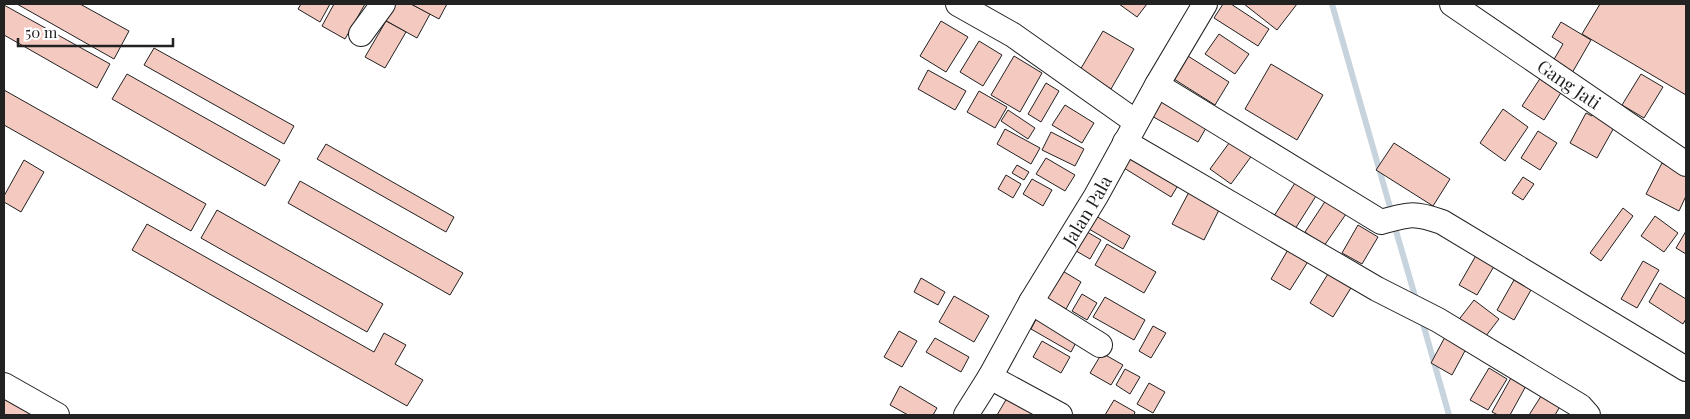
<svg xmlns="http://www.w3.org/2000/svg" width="1690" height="419" font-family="'Playfair Display',serif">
  <rect width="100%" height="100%" fill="#fff"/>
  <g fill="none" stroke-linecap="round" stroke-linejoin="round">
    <g stroke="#c7d3dd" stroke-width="6">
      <polyline points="1332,4 1392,214"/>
      <polyline points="1394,224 1417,303"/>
      <polyline points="1422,320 1449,415"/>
    </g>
  </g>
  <g fill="#f3c9c0" stroke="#222">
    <polygon points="17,4 80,4 129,31 114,59"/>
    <polygon points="301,4 330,4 320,22 298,9"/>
    <polygon points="334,4 365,4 345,39 322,26"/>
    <polygon points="389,4 411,4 430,14 417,38 381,18"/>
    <polygon points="411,4 447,4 439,19"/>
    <polygon points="1119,4 1147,4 1137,17"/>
    <polygon points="1223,4 1231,4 1269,29 1258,46 1214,18"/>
    <polygon points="1244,4 1297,4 1277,30"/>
    <polygon points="1600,4 1686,4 1686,95 1582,34"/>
    <polygon points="4,5 110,64 97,88 4,35"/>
    <polygon points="386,21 406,32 385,68 365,57"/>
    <polygon points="941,21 968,37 946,72 920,56"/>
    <polygon points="1561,22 1591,40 1572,73 1553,61 1563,44 1552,37"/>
    <polygon points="1103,31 1134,49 1111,89 1080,70"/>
    <polygon points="1219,34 1249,54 1235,74 1205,54"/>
    <polygon points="979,41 1002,55 983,86 960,72"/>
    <polygon points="154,48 294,126 284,144 144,65"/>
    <polygon points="1180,51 1229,82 1215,105 1166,74"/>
    <polygon points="1014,56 1042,73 1020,112 991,95"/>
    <polygon points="1271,64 1323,95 1297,140 1245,109"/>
    <polygon points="928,70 966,91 955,110 918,89"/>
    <polygon points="127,74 280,160 265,186 112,99"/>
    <polygon points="1641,74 1663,87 1644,118 1622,105"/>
    <polygon points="1541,77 1562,91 1544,120 1522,106"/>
    <polygon points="1046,83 1059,91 1041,122 1028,114"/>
    <polygon points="4,90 206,204 191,231 4,125"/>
    <polygon points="979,91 1007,107 995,128 967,112"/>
    <polygon points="1163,94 1210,121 1198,142 1150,115"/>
    <polygon points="1065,105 1094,123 1082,143 1052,125"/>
    <polygon points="1503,109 1528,127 1505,161 1480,143"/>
    <polygon points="1008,110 1035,128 1028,139 1001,121"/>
    <polygon points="1594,112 1616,124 1597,158 1570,143 1586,113 1592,116"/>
    <polygon points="1005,129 1040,148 1031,164 997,144"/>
    <polygon points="1538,131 1557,143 1540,170 1521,158"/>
    <polygon points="1051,132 1084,149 1075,166 1042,150"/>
    <polygon points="1232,139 1253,154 1231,184 1210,169"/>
    <polygon points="1394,143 1450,179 1433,206 1376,170"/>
    <polygon points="326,144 454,217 446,232 317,159"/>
    <polygon points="1134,153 1180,182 1171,197 1124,168"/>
    <polygon points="1046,158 1075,175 1065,191 1036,174"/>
    <polygon points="24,160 44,172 21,212 4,202 4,196"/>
    <polygon points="1662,163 1686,176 1686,196 1679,211 1646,194"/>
    <polygon points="1017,165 1029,172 1024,180 1012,173"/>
    <polygon points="1006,175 1021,184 1013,198 998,189"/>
    <polygon points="1523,177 1534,184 1523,200 1512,193"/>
    <polygon points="1032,179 1052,190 1043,206 1023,194"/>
    <polygon points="300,181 463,273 450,295 288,203"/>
    <polygon points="1295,183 1316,196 1295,229 1274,216"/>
    <polygon points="1189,192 1220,208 1204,240 1172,224"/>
    <polygon points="1326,200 1346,214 1324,246 1305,232"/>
    <polygon points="1623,208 1633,216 1601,261 1590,253"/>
    <polygon points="217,210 383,304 367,332 201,238"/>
    <polygon points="1096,216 1130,236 1123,249 1089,229"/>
    <polygon points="1655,216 1678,233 1664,252 1641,236"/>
    <polygon points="147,224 374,352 384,333 406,345 395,364 423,380 407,406 132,250"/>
    <polygon points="1358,225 1378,237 1362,264 1342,253"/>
    <polygon points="1082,229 1101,240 1090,259 1071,248"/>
    <polygon points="1686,231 1686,254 1676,248"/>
    <polygon points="1107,244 1156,272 1144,293 1095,265"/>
    <polygon points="1289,248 1309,260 1290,290 1271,279"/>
    <polygon points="1478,252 1496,263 1477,295 1459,285"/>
    <polygon points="1643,261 1659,270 1637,308 1621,299"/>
    <polygon points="1331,269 1354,283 1333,317 1310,303"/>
    <polygon points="1061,270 1081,282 1066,309 1045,297"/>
    <polygon points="921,278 945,292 938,305 914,292"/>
    <polygon points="1514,280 1531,290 1514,320 1497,310"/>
    <polygon points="1660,283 1686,299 1686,319 1683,324 1649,302"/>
    <polygon points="1082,294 1097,303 1087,320 1072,311"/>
    <polygon points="954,296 989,316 974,342 939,322"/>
    <polygon points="1105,297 1145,320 1134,340 1093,317"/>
    <polygon points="1474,300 1499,319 1482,341 1457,322"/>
    <polygon points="1040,312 1080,335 1071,352 1031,329"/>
    <polygon points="1153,326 1166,333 1151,358 1139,351"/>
    <polygon points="899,331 917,341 902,367 884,357"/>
    <polygon points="1445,337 1466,349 1452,375 1431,363"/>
    <polygon points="935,338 969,357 961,372 926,352"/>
    <polygon points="1042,341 1070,357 1061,373 1033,357"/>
    <polygon points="1102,353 1123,365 1111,385 1090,373"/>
    <polygon points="1489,368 1507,379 1488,410 1470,400"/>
    <polygon points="1125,369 1140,377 1130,394 1116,385"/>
    <polygon points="1512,376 1527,384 1510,415 1498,415 1492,412"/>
    <polygon points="1149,383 1165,392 1153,413 1137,404"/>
    <polygon points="900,386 937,408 933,415 908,415 890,405"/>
    <polygon points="4,393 43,415 4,415"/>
    <polygon points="1543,393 1562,403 1555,415 1529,415"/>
    <polygon points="1007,398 1037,415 997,415"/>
    <polygon points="1114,400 1135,412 1134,415 1105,415"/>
  </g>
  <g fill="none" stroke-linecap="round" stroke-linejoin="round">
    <defs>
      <g id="minor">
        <polyline points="958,4 1013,35 1136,122"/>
        <path id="s1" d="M1452,4L1686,164"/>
        <polyline points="361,34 383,4"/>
        <path d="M1157,85L1381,222C1409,214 1414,212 1442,222L1686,369"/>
        <polyline points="1125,142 1377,289 1438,320 1580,406 1588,415"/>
        <polyline points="1031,302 1100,345"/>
        <polyline points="990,377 1060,415"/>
        <polyline points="4,385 57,415"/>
        <path id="s2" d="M966,415L990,377L1031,302L1096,196L1157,85L1205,4"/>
      </g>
    </defs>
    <use href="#minor" stroke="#222" stroke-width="26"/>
    <use href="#minor" stroke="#fff" stroke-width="24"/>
  </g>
  <g text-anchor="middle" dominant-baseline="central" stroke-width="4" stroke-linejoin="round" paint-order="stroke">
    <g font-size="18" fill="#222" stroke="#fff">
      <text stroke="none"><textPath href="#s1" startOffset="142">Gang Jati</textPath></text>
      <text stroke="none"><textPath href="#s2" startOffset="238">Jalan Pala</textPath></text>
    </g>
  </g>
  <rect width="1690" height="419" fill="none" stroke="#222222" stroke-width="10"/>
  <path d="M18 38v8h155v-8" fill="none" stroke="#222222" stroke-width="2.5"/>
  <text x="25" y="38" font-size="15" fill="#222222" stroke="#ffffff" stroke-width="4" paint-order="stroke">50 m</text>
</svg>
